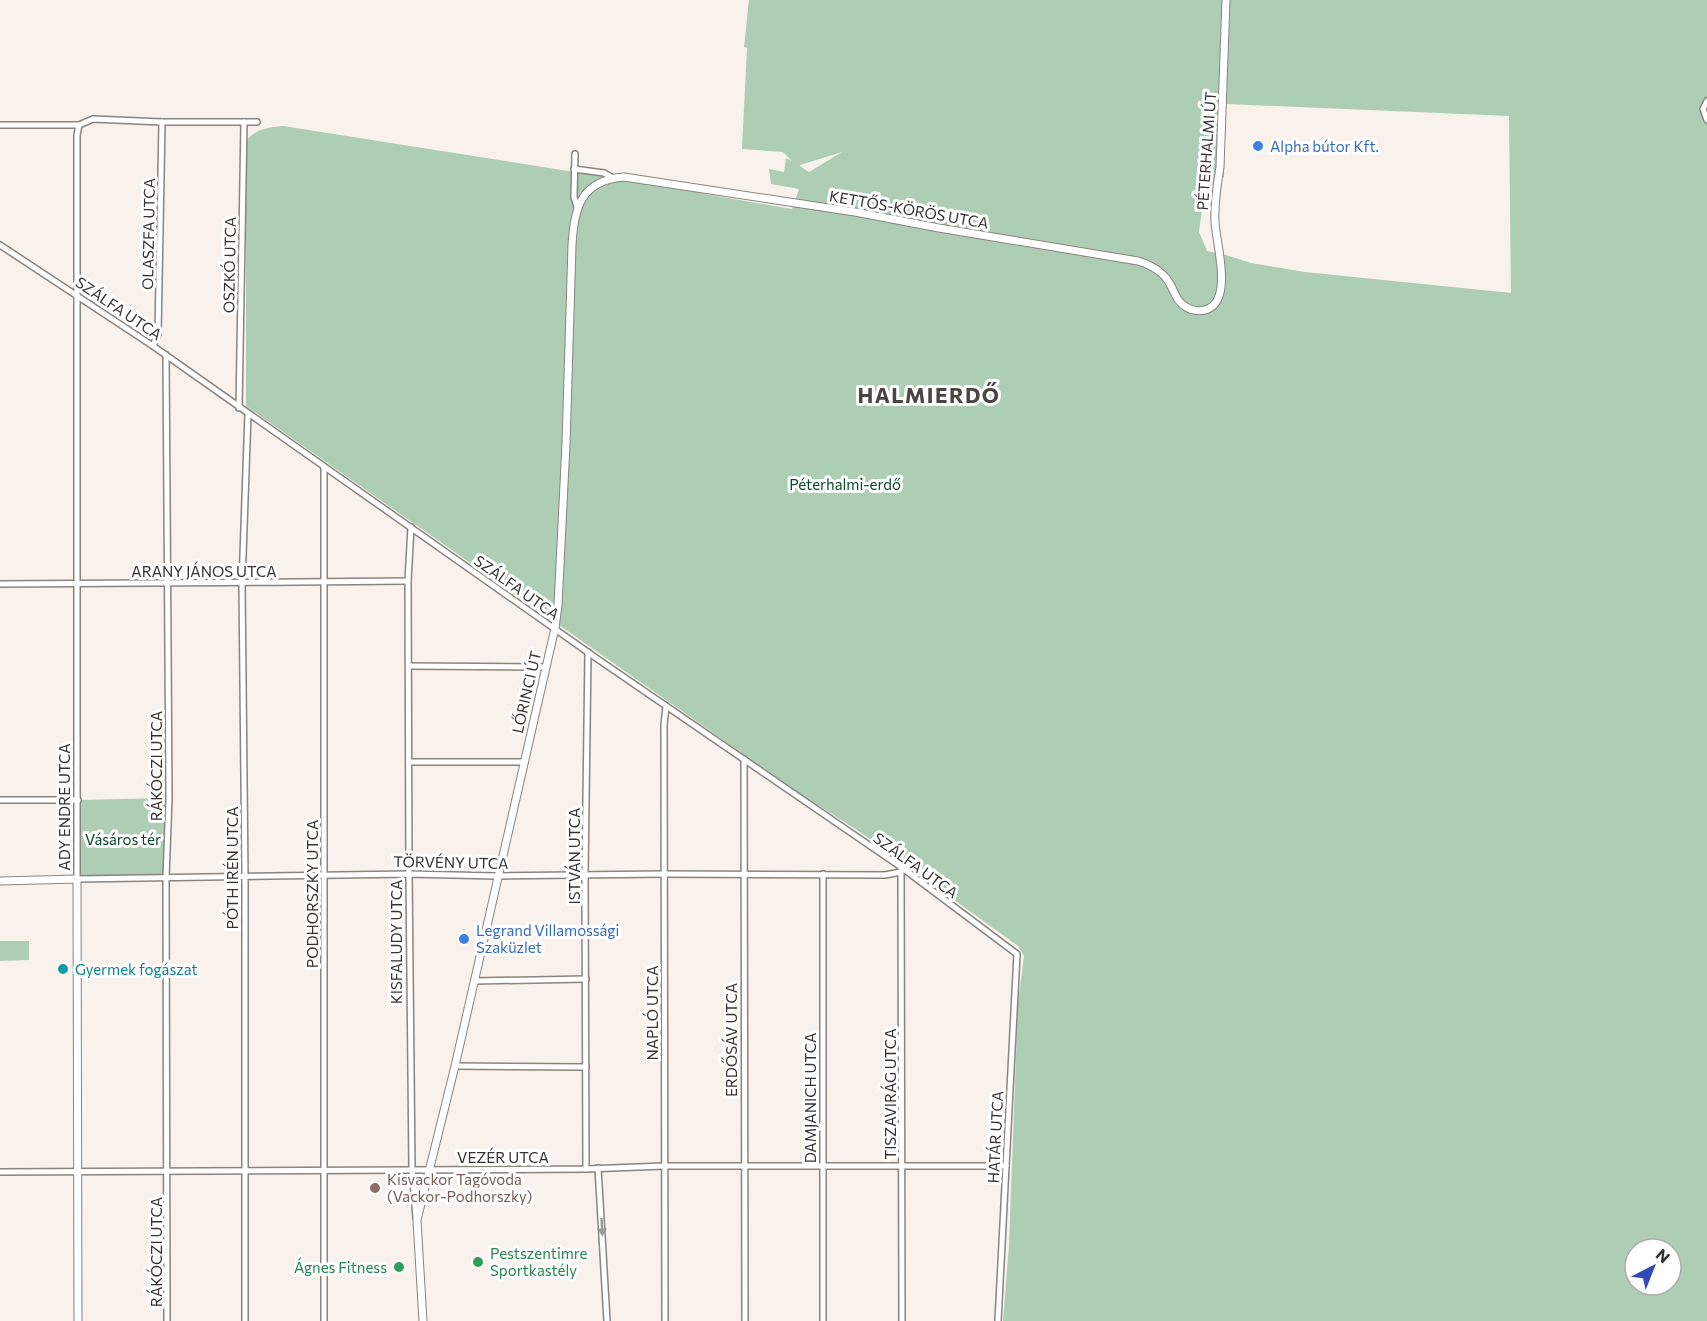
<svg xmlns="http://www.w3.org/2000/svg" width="1707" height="1321" font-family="Commissioner,sans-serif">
  <rect width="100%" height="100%" fill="#f9f1eb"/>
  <g fill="#adcdb5" fill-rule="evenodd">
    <path d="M749,0H1707V1321H1003L1009,1245L1018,1002L1024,956L1018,946L860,832L799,793L246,406V141C257,128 267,128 283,126L613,178L792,209L799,189L771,184L769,169L784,172L786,158L792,161L783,152L742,149L747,48L744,47ZM1226,104L1509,116L1511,293L1305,272L1251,263L1226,255L1207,251L1199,232L1203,201L1216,177H1224ZM842,152L809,172L800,166V165ZM1635,1249H1671V1285H1635Z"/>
    <polygon points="169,798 166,878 77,879 78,800"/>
    <polygon points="0,941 29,941 29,960 0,961"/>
  </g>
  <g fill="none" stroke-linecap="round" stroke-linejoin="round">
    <defs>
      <g id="minor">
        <polyline points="1707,101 1703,109 1707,120"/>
        <polyline points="0,125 79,125 93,119 162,122 257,122"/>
        <polyline points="79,125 77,135 77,879 409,874 497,876 664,874 885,875 901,872"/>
        <polyline points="575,154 574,197 577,207"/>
        <polyline points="574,169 604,173 613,178"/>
        <polyline points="0,245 153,346 599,660 901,867 1017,954 998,1321"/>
        <polyline points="153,346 158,334 162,122"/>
        <polyline points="166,355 169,798 166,878 167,1321"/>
        <polyline points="239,408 244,122"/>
        <polyline points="324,467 324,1321"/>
        <polyline points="411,527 408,581 409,874 412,1169 416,1218"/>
        <path d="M0,584C136,584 272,582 408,581"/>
        <polyline points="409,666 546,667"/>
        <polyline points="744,759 745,1321"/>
        <polyline points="409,762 523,762"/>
        <polyline points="0,800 78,800"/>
        <polyline points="901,869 902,1321"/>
        <polyline points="823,874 823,1321"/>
        <polyline points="474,981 586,979"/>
        <polyline points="455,1066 586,1067"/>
        <polyline points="598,1168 607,1321"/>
        <polyline points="586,1169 585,875 588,652"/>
        <polyline points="0,1172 586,1169 664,1166 1006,1166"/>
        <polyline points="245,1321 245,877 242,584 248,414"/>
        <polyline points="665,1321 664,725 666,706"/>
      </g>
      <g id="tertiary">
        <polyline points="0,881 77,879 78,1321"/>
        <path d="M423,1321L417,1220L455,1066L555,628L558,605L566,444L572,245C574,208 581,180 624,177L855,212L939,228L1138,261C1151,265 1163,271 1170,284C1175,293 1177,302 1186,307C1192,311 1201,312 1208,309C1233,298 1216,243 1215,222C1214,203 1217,185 1220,167L1226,0"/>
      </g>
    </defs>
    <use href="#minor" stroke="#8a847e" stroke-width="8"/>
    <use href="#tertiary" stroke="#8a847e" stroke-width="9"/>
    <use href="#minor" stroke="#fff" stroke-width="5"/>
    <use href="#tertiary" stroke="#fff" stroke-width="7"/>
  </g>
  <defs><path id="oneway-solid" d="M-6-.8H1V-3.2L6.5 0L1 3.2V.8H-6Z" transform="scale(1.5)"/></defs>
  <use fill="#9a9898" href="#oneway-solid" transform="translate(602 1227) rotate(87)"/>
  <g fill="#3f7fe0" stroke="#fff" stroke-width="2">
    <circle cx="1258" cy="146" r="6"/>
    <circle cx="464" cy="939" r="6"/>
  </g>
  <circle fill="#0f9aa8" stroke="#fff" stroke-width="2" cx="63" cy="969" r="6"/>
  <circle fill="#8d6e63" stroke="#fff" stroke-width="2" cx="375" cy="1188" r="6"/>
  <g fill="#2e9e5b" stroke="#fff" stroke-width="2">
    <circle cx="478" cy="1262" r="6"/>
    <circle cx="399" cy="1267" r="6"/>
  </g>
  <g text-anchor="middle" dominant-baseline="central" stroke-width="6" stroke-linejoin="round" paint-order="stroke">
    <g font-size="15" fill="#366cbe" stroke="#fff" text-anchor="start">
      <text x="1270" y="146">Alpha bútor Kft.</text>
      <text x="476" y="930">Legrand Villamossági<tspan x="476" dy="17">Szaküzlet</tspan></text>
    </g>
    <g font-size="15" fill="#353230" stroke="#fff">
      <text transform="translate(1206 151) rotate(-86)">PÉTERHALMI ÚT</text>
      <text transform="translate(909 209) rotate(10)">KETTŐS-KÖRÖS UTCA</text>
      <text transform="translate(148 234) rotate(-89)">OLASZFA UTCA</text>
      <text transform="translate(229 265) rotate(-89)">OSZKÓ UTCA</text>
      <text transform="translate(119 308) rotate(34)">SZÁLFA UTCA</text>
      <text x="204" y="571">ARANY JÁNOS UTCA</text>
      <text transform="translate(517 587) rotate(35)">SZÁLFA UTCA</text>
      <text transform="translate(526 692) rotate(-77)">LŐRINCI ÚT</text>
      <text transform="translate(156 766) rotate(-90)">RÁKÓCZI UTCA</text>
      <text transform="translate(64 807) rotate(-90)">ADY ENDRE UTCA</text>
      <text transform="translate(574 856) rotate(-90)">ISTVÁN UTCA</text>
      <text transform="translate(451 862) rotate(1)">TÖRVÉNY UTCA</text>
      <text transform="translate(916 865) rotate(36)">SZÁLFA UTCA</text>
      <text transform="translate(232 868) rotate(-90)">PÓTH IRÉN UTCA</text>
      <text transform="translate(312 894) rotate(-90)">PODHORSZKY UTCA</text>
      <text transform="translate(396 942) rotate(-90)">KISFALUDY UTCA</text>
      <text transform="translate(652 1013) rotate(-90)">NAPLÓ UTCA</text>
      <text transform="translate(731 1040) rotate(-90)">ERDŐSÁV UTCA</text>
      <text transform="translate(890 1094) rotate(-90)">TISZAVIRÁG UTCA</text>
      <text transform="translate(810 1098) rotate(-90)">DAMJANICH UTCA</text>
      <text transform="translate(995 1137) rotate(-87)">HATÁR UTCA</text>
      <text x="503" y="1157">VEZÉR UTCA</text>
      <text transform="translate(156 1252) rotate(-90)">RÁKÓCZI UTCA</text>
    </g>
    <g font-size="15" fill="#084a25" stroke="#fff">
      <text x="845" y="484">Péterhalmi-erdő</text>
      <text x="123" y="839">Vásáros tér</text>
    </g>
    <g font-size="15" fill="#0d838f" stroke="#fff" text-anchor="start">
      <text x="75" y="969">Gyermek fogászat</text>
    </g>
    <g font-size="15" fill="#785e54" stroke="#fff" text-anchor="start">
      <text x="387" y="1179">Kisvackor Tagóvoda<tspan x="387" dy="17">(Vackor-Podhorszky)</tspan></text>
    </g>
    <g font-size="15" fill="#27864d" stroke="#fff" text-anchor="start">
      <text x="490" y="1253">Pestszentimre<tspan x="490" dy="17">Sportkastély</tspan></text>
      <text x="387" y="1267" text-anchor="end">Ágnes Fitness</text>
    </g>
    <g font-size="21" font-weight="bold" letter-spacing="1.5" fill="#4b4540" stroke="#fff">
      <text x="929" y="394">HALMIERDŐ</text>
    </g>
  </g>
  <g transform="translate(1653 1267) rotate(42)"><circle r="28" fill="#ffffff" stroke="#aeadac" stroke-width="1.5"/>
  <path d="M0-4.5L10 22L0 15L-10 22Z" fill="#3349bb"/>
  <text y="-9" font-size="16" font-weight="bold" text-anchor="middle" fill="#353230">N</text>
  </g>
</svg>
